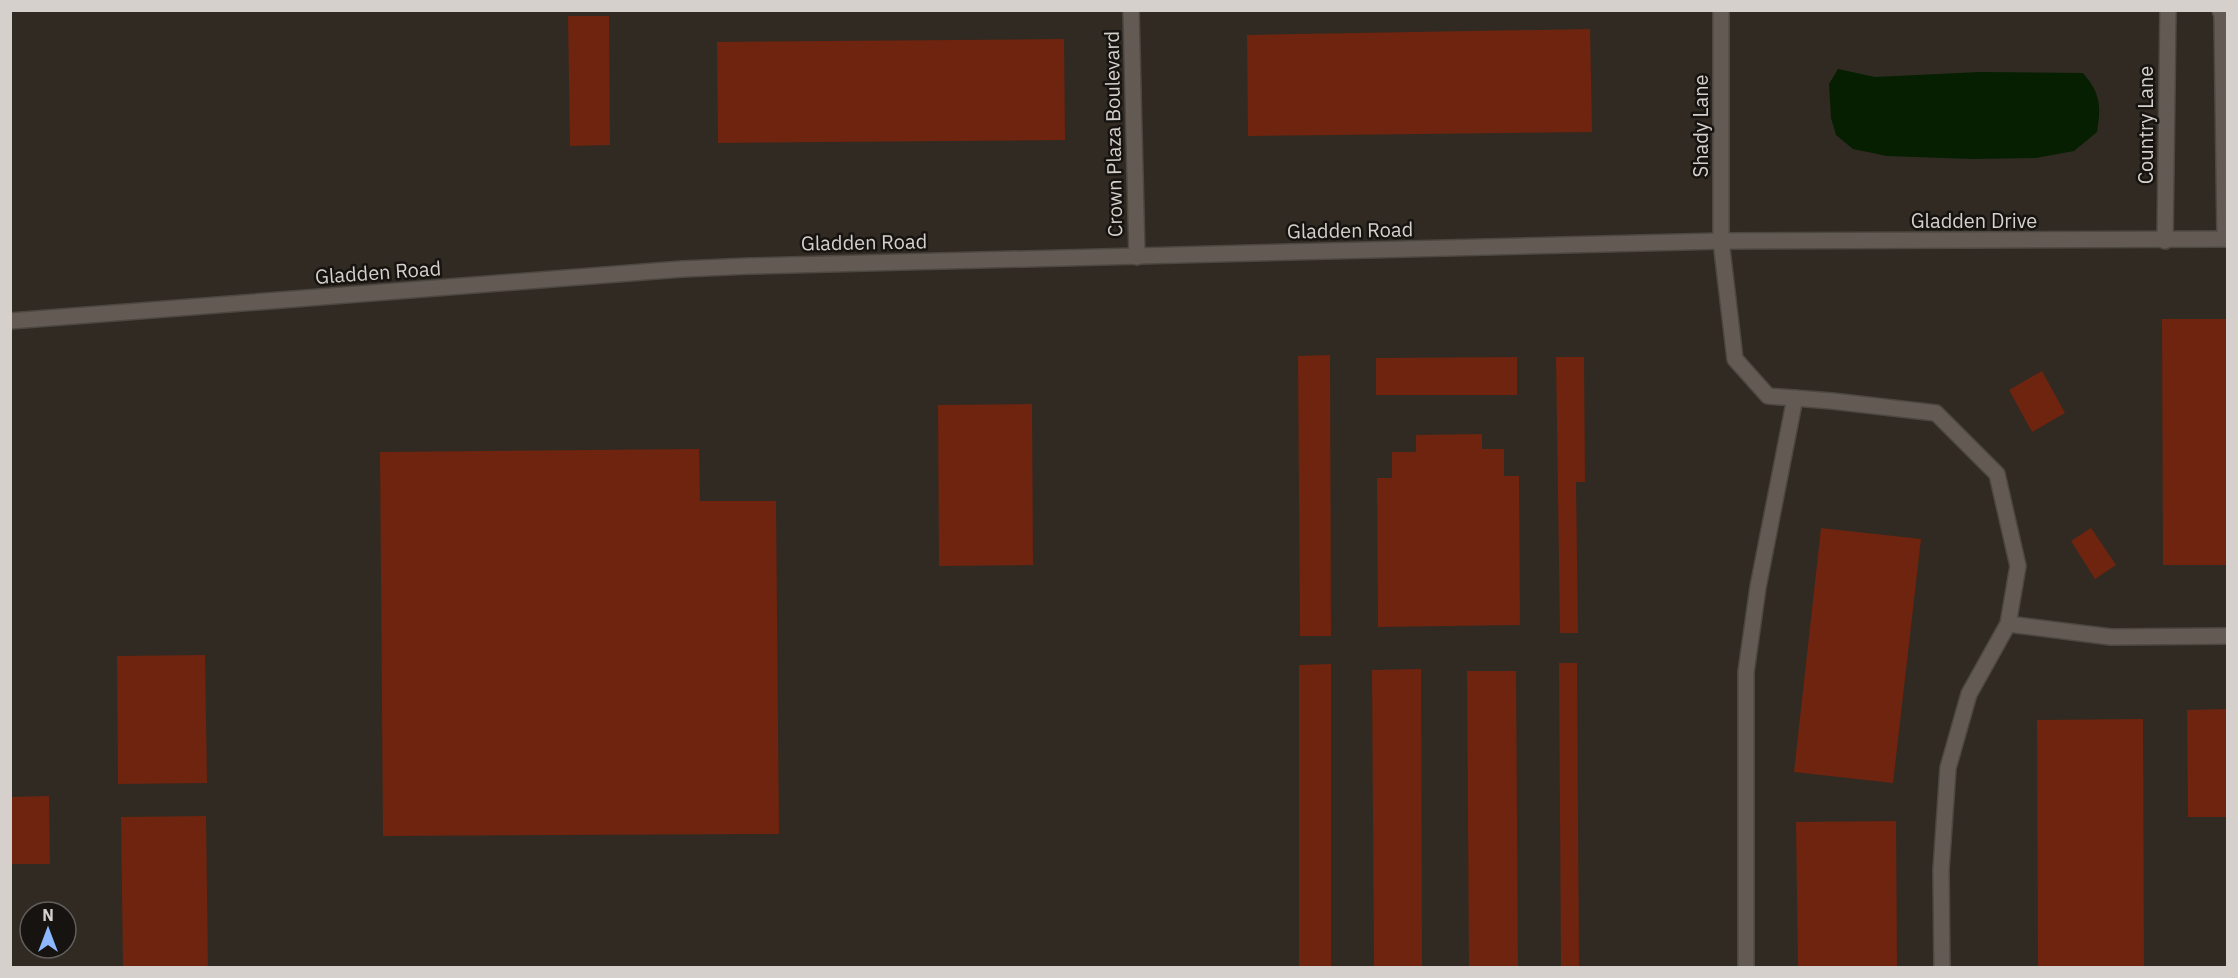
<svg xmlns="http://www.w3.org/2000/svg" width="2238" height="978" font-family="'IBM Plex Sans',sans-serif">
  <rect width="100%" height="100%" fill="#302a22"/>
  <path fill="#051f00" d="M1838,69L1875,77L1980,72L2083,73C2101,94 2101,106 2097,132L2074,151L2036,158L1972,159L1887,156L1853,149L1836,135L1831,118L1829,84Z"/>
  <g fill="#6e240e">
    <polygon points="568,16 609,16 610,145 570,146"/>
    <polygon points="1590,29 1592,132 1248,136 1247,35"/>
    <polygon points="1064,39 1065,140 718,143 717,42"/>
    <polygon points="2162,319 2228,319 2228,565 2163,565"/>
    <polygon points="1330,355 1331,636 1300,636 1298,356"/>
    <polygon points="1517,357 1517,395 1376,395 1376,358"/>
    <polygon points="1556,357 1584,357 1585,482 1576,482 1578,633 1560,633"/>
    <polygon points="2042,371 2065,413 2032,432 2009,390"/>
    <polygon points="1032,404 1033,565 939,566 938,405"/>
    <polygon points="1482,434 1482,449 1504,449 1504,476 1519,476 1520,625 1378,627 1377,478 1392,478 1392,452 1416,452 1416,435"/>
    <polygon points="699,449 700,501 776,501 779,834 383,836 380,452"/>
    <polygon points="1821,528 1921,539 1893,783 1794,772"/>
    <polygon points="2091,528 2116,565 2095,579 2071,541"/>
    <polygon points="205,655 207,783 118,784 117,656"/>
    <polygon points="1559,663 1577,663 1579,968 1561,968"/>
    <polygon points="1331,664 1331,968 1299,968 1299,665"/>
    <polygon points="1421,669 1422,968 1374,968 1372,670"/>
    <polygon points="1467,671 1516,671 1518,968 1469,968"/>
    <polygon points="2228,709 2228,817 2188,817 2187,710"/>
    <polygon points="2143,719 2144,968 2038,968 2037,720"/>
    <polygon points="49,796 50,864 10,864 10,797"/>
    <polygon points="206,816 208,968 123,968 121,817"/>
    <polygon points="1896,821 1897,968 1798,968 1796,822"/>
  </g>
  <g fill="none" stroke-linecap="round" stroke-linejoin="round">
    <defs>
      <g id="lane">
        <polyline points="1721,241 1735,359 1768,396 1832,401 1936,413 1997,474 2018,566 2008,624 1969,694 1948,768 1941,870 1942,968"/>
        <polyline points="2008,624 2111,637 2228,636"/>
        <polyline points="1746,968 1746,672 1758,587 1795,398"/>
      </g>
      <g id="street">
        <polyline points="1131,10 1137,257"/>
        <polyline points="1721,10 1721,241"/>
        <polyline points="2220,10 2222,16 2225,239"/>
        <polyline points="2165,241 2168,10"/>
        <polyline points="10,321 682,269 750,266 1721,241 2228,239"/>
      </g>
    </defs>
    <use href="#lane" stroke="#4d4742" stroke-width="18"/>
    <use href="#street" stroke="#4d4742" stroke-width="18"/>
    <use href="#lane" stroke="#635b53" stroke-width="15"/>
    <use href="#street" stroke="#635b53" stroke-width="15"/>
  </g>
  <g text-anchor="middle" dominant-baseline="central" stroke-width="5" stroke-linejoin="round" paint-order="stroke">
    <g font-size="20" fill="#d5d0cc" stroke="#161310">
      <text transform="translate(2145 125) rotate(-90)">Country Lane</text>
      <text transform="translate(1700 126) rotate(-90)">Shady Lane</text>
      <text transform="translate(1113 134) rotate(-91)">Crown Plaza Boulevard</text>
      <text x="1974" y="220">Gladden Drive</text>
      <text transform="translate(1350 230) rotate(-1)">Gladden Road</text>
      <text transform="translate(864 242) rotate(-1)">Gladden Road</text>
      <text transform="translate(378 272) rotate(-4)">Gladden Road</text>
    </g>
  </g>
  <rect width="2238" height="978" fill="none" stroke="#d5d0cc" stroke-width="24"/>
  <g transform="translate(48 930)"><circle r="28" fill="#161310" stroke="#625f5b" stroke-width="1.5"/>
  <path d="M0-4.5L10 22L0 15L-10 22Z" fill="#8eb8fd"/>
  <text y="-9" font-size="16" font-weight="bold" text-anchor="middle" fill="#d5d0cc">N</text>
  </g>
</svg>
